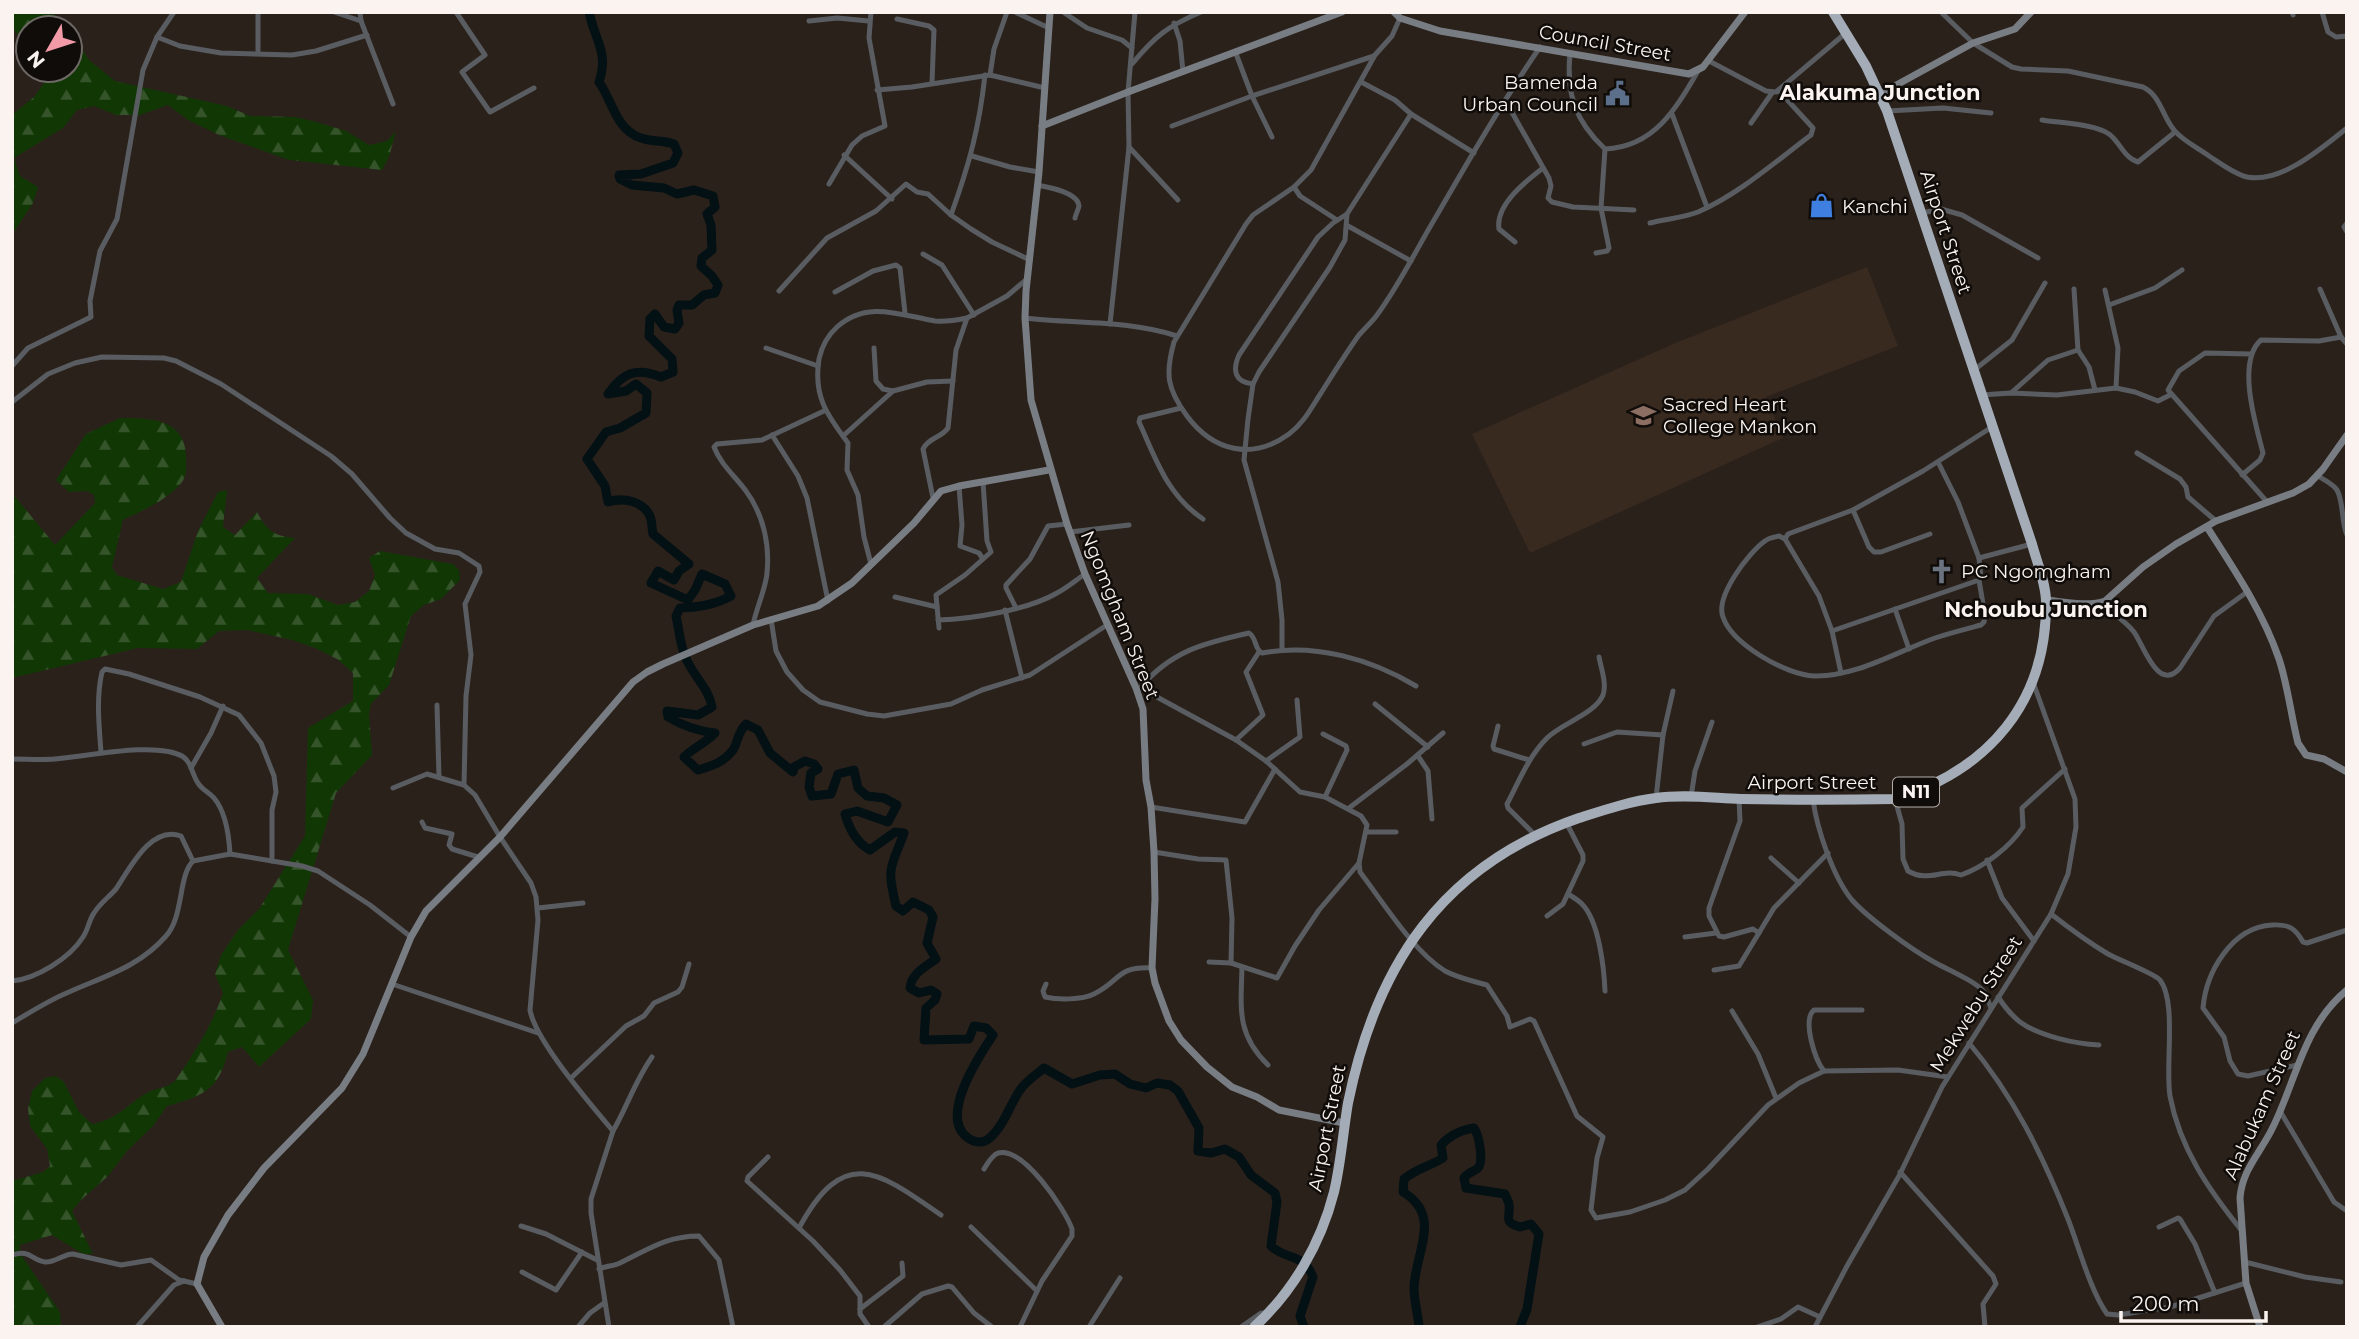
<svg xmlns="http://www.w3.org/2000/svg" width="2359" height="1339" font-family="Montserrat,sans-serif">
  <defs>
    <pattern id="forest-firs" width="22" height="20" patternUnits="userSpaceOnUse" patternTransform="scale(1.75)"><rect width="22" height="20" fill="#113705"/><path d="M5 1l3.5 6h-7zM16 11l3.5 6h-7z" fill="#35542a"/></pattern>
  </defs>
  <rect width="100%" height="100%" fill="#2b211b"/>
  <polygon fill="#392a20" points="1867,267 1898,346 1766,397 1783,438 1530,553 1472,434 1673,344"/>
  <g fill="url(#forest-firs)">
    <path d="M12,12C37,12 53,5 68,28H28V46L12,28Z"/>
    <polygon points="70,31 89,60 115,81 227,106 250,116 295,117 313,121 346,131 369,145 387,141 396,131 389,157 382,170 289,160 219,135 188,120 168,105 140,115 116,115 94,106 77,110 63,128 14,158 20,176 38,187 33,203 12,235 12,115 34,97 44,83 42,70 70,70"/>
    <path d="M120,418C149,418 184,418 186,455C186,464 188,474 182,482C168,500 143,510 123,520L112,567L117,575L163,589L181,582L198,531L218,492L227,490L223,527L235,535L257,512C267,531 274,536 295,538L257,578L268,593L308,594L338,605L355,602L369,591L375,575L369,558L380,551L453,564L459,570L460,580L441,599L424,605L411,616L389,685L371,704L369,713L372,755L336,793L288,950L313,1000L311,1019L259,1067L242,1047L228,1052C219,1090 203,1096 167,1106L153,1126L127,1151L108,1176L81,1200L72,1211L93,1254H83L52,1235L20,1245V1253L60,1312L61,1327H12V1181L43,1172L50,1166L47,1149L30,1126L28,1109L32,1091L45,1078L56,1076L64,1082L79,1112L92,1124C118,1119 124,1107 145,1094C154,1088 166,1089 175,1081C194,1053 212,1026 223,993L215,974L221,955L238,930L259,909L305,836L308,728L353,701V673L337,659L315,648L292,640L247,630L219,631L197,649L138,648L12,678V493L55,545L95,503L94,495L87,491L69,492L56,480L86,434Z"/>
  </g>
  <g fill="none" stroke-linecap="round" stroke-linejoin="round">
    <g stroke="#031014" stroke-width="9">
      <path d="M589,12C595,41 609,52 599,82C613,102 616,130 641,138C652,142 663,140 674,144L678,153L673,163L641,174L619,175L620,179L632,185L664,188L677,194L694,190L713,196L715,207L707,214L711,225L712,250L702,258L701,266L712,276L718,285L715,293L704,295L692,305H679L677,310L679,323L675,329L664,327L655,314L650,319L649,336L672,359L673,372L661,377C637,367 623,372 608,394L626,391L636,384L647,393L646,413L620,428L606,432L587,459L605,486L608,502C623,497 643,501 650,516C652,521 652,529 653,534L689,564L679,571L674,580L658,571L651,583L688,600L695,590L702,574L725,584L731,596C714,605 699,607 680,608L676,616C679,629 680,644 685,656C692,675 709,688 712,707L698,715L667,711L668,717C683,726 698,731 715,733C706,743 694,747 684,757L698,770C712,766 724,762 733,750C739,741 736,735 746,724L758,730L770,753L793,772L794,767L805,761L814,764L818,769L811,773L809,787L812,796L831,794L838,774L854,770L858,788L867,796L884,798L897,805L888,822L857,811L845,814C849,828 857,843 870,850L895,832L904,833C891,869 886,865 896,906L903,911L913,902L929,910L933,917L927,943L936,959C925,967 911,974 910,988L919,993L931,990L937,994L935,1000L926,1008L924,1040L969,1039L974,1026L986,1028L993,1035C979,1056 938,1117 968,1138C974,1142 980,1144 987,1140C1003,1129 1009,1106 1020,1090C1026,1081 1036,1075 1044,1068L1072,1084L1100,1075L1115,1074L1130,1084L1146,1088L1157,1083L1170,1085L1178,1091L1199,1128L1198,1151L1211,1153L1225,1149L1239,1157L1251,1175L1275,1193L1277,1202L1271,1246C1287,1261 1303,1252 1313,1277L1300,1316L1304,1327"/>
      <path d="M1419,1327C1418,1314 1414,1301 1414,1288C1415,1252 1443,1216 1403,1192L1404,1179C1416,1169 1430,1166 1443,1158L1441,1145C1450,1135 1461,1130 1474,1128C1479,1135 1484,1161 1478,1168C1474,1172 1468,1172 1464,1178L1466,1188L1505,1194C1506,1198 1509,1201 1509,1205C1511,1217 1502,1222 1520,1227L1531,1224L1539,1234L1527,1309L1520,1327"/>
    </g>
    <g stroke="#595d61" stroke-width="5">
      <polyline points="258,12 258,53"/>
      <polyline points="334,12 361,21"/>
      <polyline points="360,12 361,21 393,104"/>
      <polyline points="456,12 485,55 462,72 490,112 534,88"/>
      <polyline points="1015,12 1049,28"/>
      <polyline points="1063,12 1087,28 1122,40 1132,48"/>
      <path d="M1941,12L1973,43L2012,67L2021,69L2068,71L2143,87C2161,96 2162,116 2174,130C2183,141 2198,148 2209,156C2220,163 2234,174 2247,177C2281,184 2323,147 2347,128"/>
      <polyline points="2292,12 2293,15"/>
      <polyline points="2322,12 2328,32 2336,37 2347,36"/>
      <path d="M1400,18L1392,36L1375,55L1311,170L1294,187L1253,215L1246,224L1174,342C1165,374 1167,389 1187,416C1213,451 1252,461 1289,434C1304,423 1311,408 1321,393C1333,374 1346,353 1359,335C1365,328 1372,322 1377,315C1400,284 1417,248 1437,215C1470,158 1503,101 1540,47"/>
      <polyline points="897,19 929,26 934,30 932,83"/>
      <polyline points="809,21 837,18 869,21"/>
      <polyline points="1174,23 1180,41 1183,72"/>
      <polyline points="157,37 180,46 221,53 292,55 316,51 367,35"/>
      <polyline points="1235,51 1252,96 1272,137"/>
      <path d="M1570,53C1566,94 1575,121 1605,149C1654,147 1676,109 1698,71"/>
      <polyline points="1709,61 1766,91 1776,92 1847,32"/>
      <path d="M1132,64C1155,36 1168,26 1201,12"/>
      <polyline points="990,75 994,49 1007,12"/>
      <polyline points="877,90 912,87 990,75 1045,88"/>
      <polyline points="1505,100 1549,178 1551,186 1548,198 1552,202 1573,207 1634,210"/>
      <polyline points="1887,111 1943,108 1991,113"/>
      <polyline points="1411,114 1474,153"/>
      <polyline points="1672,114 1707,207"/>
      <path d="M2042,120C2060,123 2095,124 2109,134C2120,142 2124,158 2138,162L2175,132"/>
      <polyline points="1751,123 1772,93"/>
      <polyline points="1172,126 1252,96 1374,56"/>
      <polyline points="1129,147 1178,200"/>
      <polyline points="844,155 892,199"/>
      <polyline points="972,156 1010,167 1039,172"/>
      <polyline points="829,184 852,145 862,136 885,126 869,38 871,12"/>
      <path d="M1037,185C1048,187 1078,192 1079,206C1079,207 1075,217 1075,218"/>
      <polyline points="1294,187 1300,196 1337,220"/>
      <polyline points="1922,213 1941,209 1962,215 2038,258"/>
      <path d="M951,215C969,165 979,129 985,75"/>
      <path d="M1650,223C1665,219 1683,218 1698,212C1739,194 1775,162 1811,135L1813,128L1779,91"/>
      <polyline points="2347,223 2344,227 2347,232"/>
      <polyline points="1348,226 1411,261"/>
      <path d="M1515,242L1499,229C1495,205 1526,181 1543,168"/>
      <polyline points="1596,253 1607,251 1609,248 1601,208 1605,149"/>
      <polyline points="923,254 942,265 974,315"/>
      <polyline points="2074,289 2078,350 2089,367 2095,390"/>
      <polyline points="2320,289 2341,337"/>
      <polyline points="2105,290 2118,348 2116,388"/>
      <polyline points="779,291 827,238 876,211 906,184 917,192 928,194 951,215 971,229 992,242 1030,260"/>
      <polyline points="835,292 873,271 896,265 900,268 905,313"/>
      <polyline points="2109,305 2155,288 2182,270"/>
      <path d="M1025,318C1076,324 1128,320 1177,336"/>
      <polyline points="1110,324 1129,147 1128,92 1135,12"/>
      <polyline points="766,348 818,366"/>
      <polyline points="874,348 876,381 883,389 893,391 927,382 953,381"/>
      <polyline points="2251,354 2205,353 2179,371 2168,390 2268,503"/>
      <polyline points="12,366 28,348 91,317 90,301 100,251 117,219 143,70 157,37 174,12"/>
      <polyline points="1973,371 2012,340 2045,283"/>
      <path d="M1253,384C1235,382 1232,371 1239,355L1318,237L1333,223L1347,214L1411,114L1395,100L1361,82"/>
      <polyline points="2011,393 2048,360 2078,350"/>
      <polyline points="1981,395 2011,393 2057,395 2116,388 2135,392 2158,401 2170,395"/>
      <polyline points="12,402 48,374 75,363 102,357 164,358 176,361 221,384 331,456 352,474 390,518 406,533 435,549 459,553 479,566 480,572 465,604 471,655 466,696 464,785"/>
      <path d="M1181,408L1140,418L1139,422C1156,459 1167,495 1203,519"/>
      <polyline points="772,435 798,476 807,498 828,601"/>
      <polyline points="843,436 893,391"/>
      <polyline points="2137,453 2180,479 2186,487 2188,497 2216,521"/>
      <polyline points="1938,462 1958,502 1979,558"/>
      <path d="M2242,475L2260,460L2263,453C2256,425 2236,362 2261,340L2319,341L2341,337L2347,344"/>
      <path d="M2318,476C2324,480 2333,484 2337,490C2344,503 2341,521 2347,535"/>
      <polyline points="959,486 962,525 960,546 979,553 983,559"/>
      <path d="M933,498L923,449C928,438 941,438 948,428L956,350L967,318L1007,296L1027,279"/>
      <polyline points="1853,510 1869,547 1874,552 1881,552 1930,534"/>
      <polyline points="1070,532 1129,525"/>
      <polyline points="1785,539 1819,596 1832,631 1841,673"/>
      <path d="M871,564L864,537L858,495L847,470L848,443C827,415 813,396 819,359C822,345 827,336 837,327C867,300 900,315 935,321C946,322 957,320 967,318"/>
      <path d="M1979,580L1985,616L1984,622L1981,625C1966,629 1950,633 1935,638C1896,652 1856,677 1814,676C1786,675 1732,644 1723,617C1715,597 1748,553 1765,541C1768,538 1775,537 1779,536L1785,539L1788,534L1853,510L1923,471L1992,427"/>
      <polyline points="895,597 937,607"/>
      <path d="M2100,603C2111,612 2126,621 2134,632C2144,646 2158,693 2180,668L2214,616L2247,592"/>
      <polyline points="1016,608 1006,588 1006,585 1030,559 1048,526 1067,524"/>
      <polyline points="1895,609 1909,649"/>
      <polyline points="1005,610 1022,678"/>
      <polyline points="771,619 776,651 787,672 803,690 820,702 867,714 884,716 951,704 982,690 1030,675 1107,625"/>
      <path d="M938,620C972,619 1028,610 1057,593C1067,588 1076,580 1085,574"/>
      <path d="M753,625C756,609 766,588 767,573C770,544 763,514 746,491C735,476 721,465 714,447L717,444L762,440L824,411"/>
      <polyline points="939,628 936,595 965,575 991,552 987,541 983,482"/>
      <polyline points="1832,631 1979,580 1981,578 1979,558 2032,544"/>
      <polyline points="1282,649 1282,620 1278,582 1244,460 1248,419 1253,384 1259,372 1330,267 1345,240 1347,214"/>
      <path d="M1136,688L1144,690L1236,740L1266,761L1300,792L1325,797L1361,816L1367,825L1359,863L1360,872C1383,902 1413,951 1445,971C1458,978 1473,981 1487,985L1507,1016L1510,1027L1530,1019L1534,1021L1577,1116L1603,1137L1597,1158L1591,1210L1596,1218L1630,1212L1665,1200L1685,1190L1708,1169L1768,1105L1799,1083L1824,1071L1898,1070L1948,1077"/>
      <path d="M1140,688C1171,651 1204,643 1249,633C1257,638 1254,649 1262,653C1315,643 1371,659 1416,686"/>
      <polyline points="1375,704 1428,747"/>
      <polyline points="437,705 439,777"/>
      <polyline points="1498,726 1493,746 1494,749 1529,760"/>
      <polyline points="1323,734 1346,746 1347,750 1325,797"/>
      <polyline points="1236,740 1263,715 1246,672 1259,652"/>
      <polyline points="1584,744 1617,732 1663,735"/>
      <path d="M101,752C99,725 96,698 102,672L105,669L129,674L200,697L239,715L261,743L274,776L276,792L272,810V861"/>
      <polyline points="1418,756 1428,771 1432,819"/>
      <path d="M12,759C26,759 41,760 55,759C85,757 155,741 182,756C192,762 192,775 198,783C202,790 209,792 214,798C226,812 229,836 230,854"/>
      <polyline points="1266,761 1300,737 1297,700"/>
      <polyline points="191,768 211,733 223,706"/>
      <path d="M393,788L427,774L464,785L475,795L500,837L531,883L536,897L538,920L530,1010C535,1040 591,1105 613,1131L591,1199V1213L609,1327"/>
      <polyline points="1691,797 1695,771 1712,722"/>
      <polyline points="1656,798 1663,735 1673,691"/>
      <polyline points="1739,799 1740,821 1709,908 1709,916 1719,936 1724,937 1753,929 1759,933"/>
      <path d="M1895,799L1902,824L1903,859L1908,871C1929,883 1942,868 1961,875C1984,867 2010,847 2023,827L2022,808L2065,769"/>
      <path d="M1813,800C1817,829 1833,877 1852,900C1868,918 1912,950 1934,962C1948,970 1976,981 1985,993C1987,997 1989,1003 1991,1008"/>
      <polyline points="1151,807 1245,822 1275,769"/>
      <polyline points="1349,808 1407,764 1443,733"/>
      <polyline points="422,822 425,828 452,834 449,845 452,849 478,857"/>
      <polyline points="1366,832 1396,832"/>
      <path d="M1535,835L1508,808L1507,804C1519,781 1529,756 1547,738C1562,723 1595,714 1603,695C1607,684 1601,668 1599,657"/>
      <polyline points="1154,852 1198,859 1226,860 1232,918 1231,963"/>
      <polyline points="1771,858 1799,883"/>
      <polyline points="1987,860 2002,898 2034,941"/>
      <path d="M1568,894C1573,897 1578,900 1582,904C1599,921 1604,968 1605,991"/>
      <polyline points="538,908 583,903"/>
      <path d="M2051,914C2069,928 2088,942 2108,954C2119,960 2155,974 2160,980C2177,1002 2165,1067 2170,1096C2180,1149 2209,1190 2242,1231"/>
      <polyline points="1547,916 1563,904 1583,861 1583,855 1567,824"/>
      <polyline points="1685,937 1716,933"/>
      <polyline points="1209,962 1231,963 1277,978 1295,946 1319,910 1359,863"/>
      <path d="M1242,967C1241,1008 1236,1034 1268,1065"/>
      <polyline points="1714,970 1739,966 1774,908 1828,853"/>
      <path d="M12,981C36,979 70,958 83,937C88,930 89,920 94,913C100,903 109,897 116,889C130,868 151,825 181,836L193,861L230,854L302,866L318,871L370,905L411,937"/>
      <polyline points="392,984 538,1033"/>
      <path d="M1046,984L1043,991L1045,997C1058,1000 1082,1000 1094,994C1121,981 1116,966 1152,968"/>
      <path d="M1998,997C2004,1006 2011,1015 2020,1022C2039,1036 2076,1044 2099,1045"/>
      <polyline points="1732,1011 1758,1054 1776,1098"/>
      <path d="M12,1023C31,1012 49,1000 69,992C105,976 139,967 166,936C184,916 178,876 193,861"/>
      <path d="M1969,1043C2013,1095 2043,1156 2068,1219C2079,1247 2090,1290 2107,1314L2118,1315L2170,1307L2246,1283"/>
      <path d="M2297,1065L2248,1076L2238,1074L2230,1061L2224,1037L2203,1008C2206,972 2232,927 2272,925C2289,924 2295,928 2303,942L2307,943L2347,930"/>
      <path d="M1824,1071C1815,1060 1802,1020 1814,1010H1862"/>
      <polyline points="571,1078 626,1026 644,1016 654,1003 678,992 682,987 689,964"/>
      <polyline points="2280,1111 2334,1202 2347,1211"/>
      <path d="M613,1131C627,1107 635,1081 652,1057"/>
      <polyline points="768,1157 748,1177 747,1181 813,1241 840,1270 860,1296 860,1314 869,1327"/>
      <path d="M984,1169C988,1163 991,1156 998,1153C1023,1146 1065,1209 1072,1229V1236L1042,1281L1020,1327"/>
      <polyline points="1900,1172 1993,1276 1996,1284 1983,1304 1985,1327"/>
      <polyline points="521,1226 546,1234 597,1260"/>
      <polyline points="971,1227 1037,1291"/>
      <polyline points="2159,1227 2178,1218 2180,1219 2195,1244 2215,1293"/>
      <path d="M799,1228C844,1145 878,1171 941,1215"/>
      <path d="M12,1255C30,1249 31,1260 45,1262C55,1263 63,1254 73,1254L121,1265L151,1260L179,1280L184,1281"/>
      <polyline points="2245,1262 2305,1277 2341,1282"/>
      <path d="M599,1269C606,1266 614,1266 620,1263C649,1249 667,1236 699,1236L719,1260L733,1327"/>
      <polyline points="522,1272 556,1290 582,1252"/>
      <polyline points="860,1309 903,1276 902,1263"/>
      <polyline points="137,1327 174,1285 184,1281 197,1284"/>
      <polyline points="578,1327 590,1313 604,1303"/>
      <polyline points="884,1327 922,1294 948,1286 952,1287 974,1313 992,1327"/>
      <polyline points="1089,1327 1120,1278"/>
      <polyline points="1241,1327 1261,1313 1268,1313"/>
      <polyline points="1757,1327 1781,1319 1798,1307 1820,1317"/>
      <polyline points="1815,1327 1847,1266 1899,1176 1942,1087 2051,914 2068,874 2076,827 2075,799 2033,682"/>
    </g>
    <g stroke="#787d84" stroke-width="7">
      <polyline points="1050,12 1039,172 1026,291 1025,318 1031,400 1067,524 1085,574 1136,688 1143,709 1146,780 1151,807 1154,852 1155,899 1152,968 1155,983 1169,1021 1181,1040 1207,1067 1232,1087 1257,1097 1279,1110 1344,1123"/>
      <polyline points="1394,12 1400,18 1440,31 1689,74 1703,67 1745,12"/>
      <polyline points="1880,94 1973,43 2015,29 2031,12"/>
      <polyline points="1042,126 1128,92 1342,12"/>
      <path d="M2207,527C2234,569 2263,612 2279,659C2288,686 2291,716 2298,743L2306,755L2324,759L2347,772"/>
      <path d="M2046,600C2064,602 2088,607 2105,601L2143,567L2176,544L2216,521L2293,493L2309,484L2323,469L2347,435"/>
      <polyline points="222,1327 197,1284 204,1257 228,1215 264,1168 342,1088 363,1054 411,937 426,911 500,837 633,682 647,672 663,664 753,625 818,606 852,583 914,523 941,491 959,486 1049,470"/>
      <path d="M2260,1327L2246,1283L2240,1198C2242,1171 2259,1154 2271,1131C2296,1083 2302,1027 2347,990"/>
    </g>
    <path stroke="#a4adb7" stroke-width="10" d="M1254,1327C1293,1292 1321,1243 1334,1192C1341,1163 1343,1132 1348,1103C1376,965 1442,865 1579,818C1604,810 1631,801 1656,798C1684,794 1713,798 1741,799C1792,800 1843,800 1895,799C1988,770 2047,703 2046,602C2046,583 2037,563 2032,544L1887,111L1866,66L1833,12"/>
  </g>
  <defs>
    <symbol id="civic-bare" viewBox="-9 -9 18 18"><path d="M-.6-6.5H3V-4.5H.6V-3L4-1V1h2V6H-6V1h2V-1L-.6-3ZM-1.2 2.5V6h2.4V2.5Z" fill="#5c6f8a" stroke="#100c09" stroke-width="2.5" paint-order="stroke"/></symbol>
    <symbol id="shop-bare" viewBox="-9 -9 18 18"><path d="M-5-2.5h2.3a2.7 3.5 0 0 1 5.4 0H5L5.5 6h-11ZM-1.5-2.5h3a1.5 2.3 0 0 0-3 0Z" fill="#3f7fe0" stroke="#100c09" stroke-width="2.5" paint-order="stroke"/></symbol>
    <symbol id="school-bare" viewBox="-9 -9 18 18"><path d="M0-5L7-2L0 1L-7-2ZM-4 1L0 2.5L4 1V4Q0 6-4 4Z" fill="#8d6e63" stroke="#100c09" stroke-width="2.5" paint-order="stroke"/></symbol>
    <symbol id="church-bare" viewBox="-9 -9 18 18"><path d="M-1.2-6h2.4v3.5h3.3v2.4h-3.3V6h-2.4V-.1h-3.3v-2.4h3.3Z" fill="#6b7280" stroke="#100c09" stroke-width="2.5" paint-order="stroke"/></symbol>
  </defs>
  <g fill-rule="evenodd">
    <use href="#civic-bare" x="1600" y="76" width="35" height="35"/>
    <use href="#shop-bare" x="1804" y="188" width="35" height="35"/>
    <use href="#school-bare" x="1626" y="398" width="35" height="35"/>
    <use href="#church-bare" x="1924" y="554" width="35" height="35"/>
  </g>
  <g text-anchor="middle" dominant-baseline="central" stroke-width="5" stroke-linejoin="round" paint-order="stroke">
    <rect fill="#100c09" stroke="#b4aeaa" stroke-width="2" x="1893" y="777.5" width="46" height="29" rx="5"/>
    <g font-size="18" font-weight="bold" fill="#faf3ef">
      <text x="1916" y="792">N11</text>
    </g>
    <g font-size="19" fill="#faf3ef" stroke="#100c09">
      <text transform="translate(1605 43) rotate(10)">Council Street</text>
      <text transform="translate(1946 232) rotate(72)">Airport Street</text>
      <text transform="translate(1120 615) rotate(68)">Ngomgham Street</text>
      <text x="1812" y="782">Airport Street</text>
      <text transform="translate(1976 1004) rotate(-58)">Mekwebu Street</text>
      <text transform="translate(2262 1105) rotate(-66)">Alabukam Street</text>
      <text transform="translate(1327 1128) rotate(-79)">Airport Street</text>
    </g>
    <g font-size="19" fill="#faf3ef" stroke="#100c09" text-anchor="start">
      <text x="1598" y="82" text-anchor="end">Bamenda<tspan x="1598" dy="22">Urban Council</tspan></text>
      <text x="1842" y="206">Kanchi</text>
      <text x="1663" y="404">Sacred Heart<tspan x="1663" dy="22">College Mankon</tspan></text>
      <text x="1961" y="571">PC Ngomgham</text>
    </g>
    <g font-size="21" font-weight="bold" fill="#faf3ef" stroke="#100c09">
      <text x="1880" y="92">Alakuma Junction</text>
      <text x="2046" y="609">Nchoubu Junction</text>
    </g>
  </g>
  <rect width="2359" height="1339" fill="none" stroke="#faf3ef" stroke-width="28"/>
  <g transform="translate(49 49) rotate(231)"><circle r="33" fill="#100c09" stroke="#6e6865" stroke-width="2"/>
  <path d="M0-5L12 26L0 18L-12 26Z" fill="#f39aa9"/>
  <text y="-10" font-size="19" font-weight="bold" text-anchor="middle" fill="#faf3ef">N</text>
  </g>
  <path d="M2121 1311v10h145v-10" fill="none" stroke="#faf3ef" stroke-width="3.5"/>
  <text x="2132" y="1311" font-size="21" fill="#faf3ef" stroke="#100c09" stroke-width="5" paint-order="stroke">200 m</text>
</svg>
